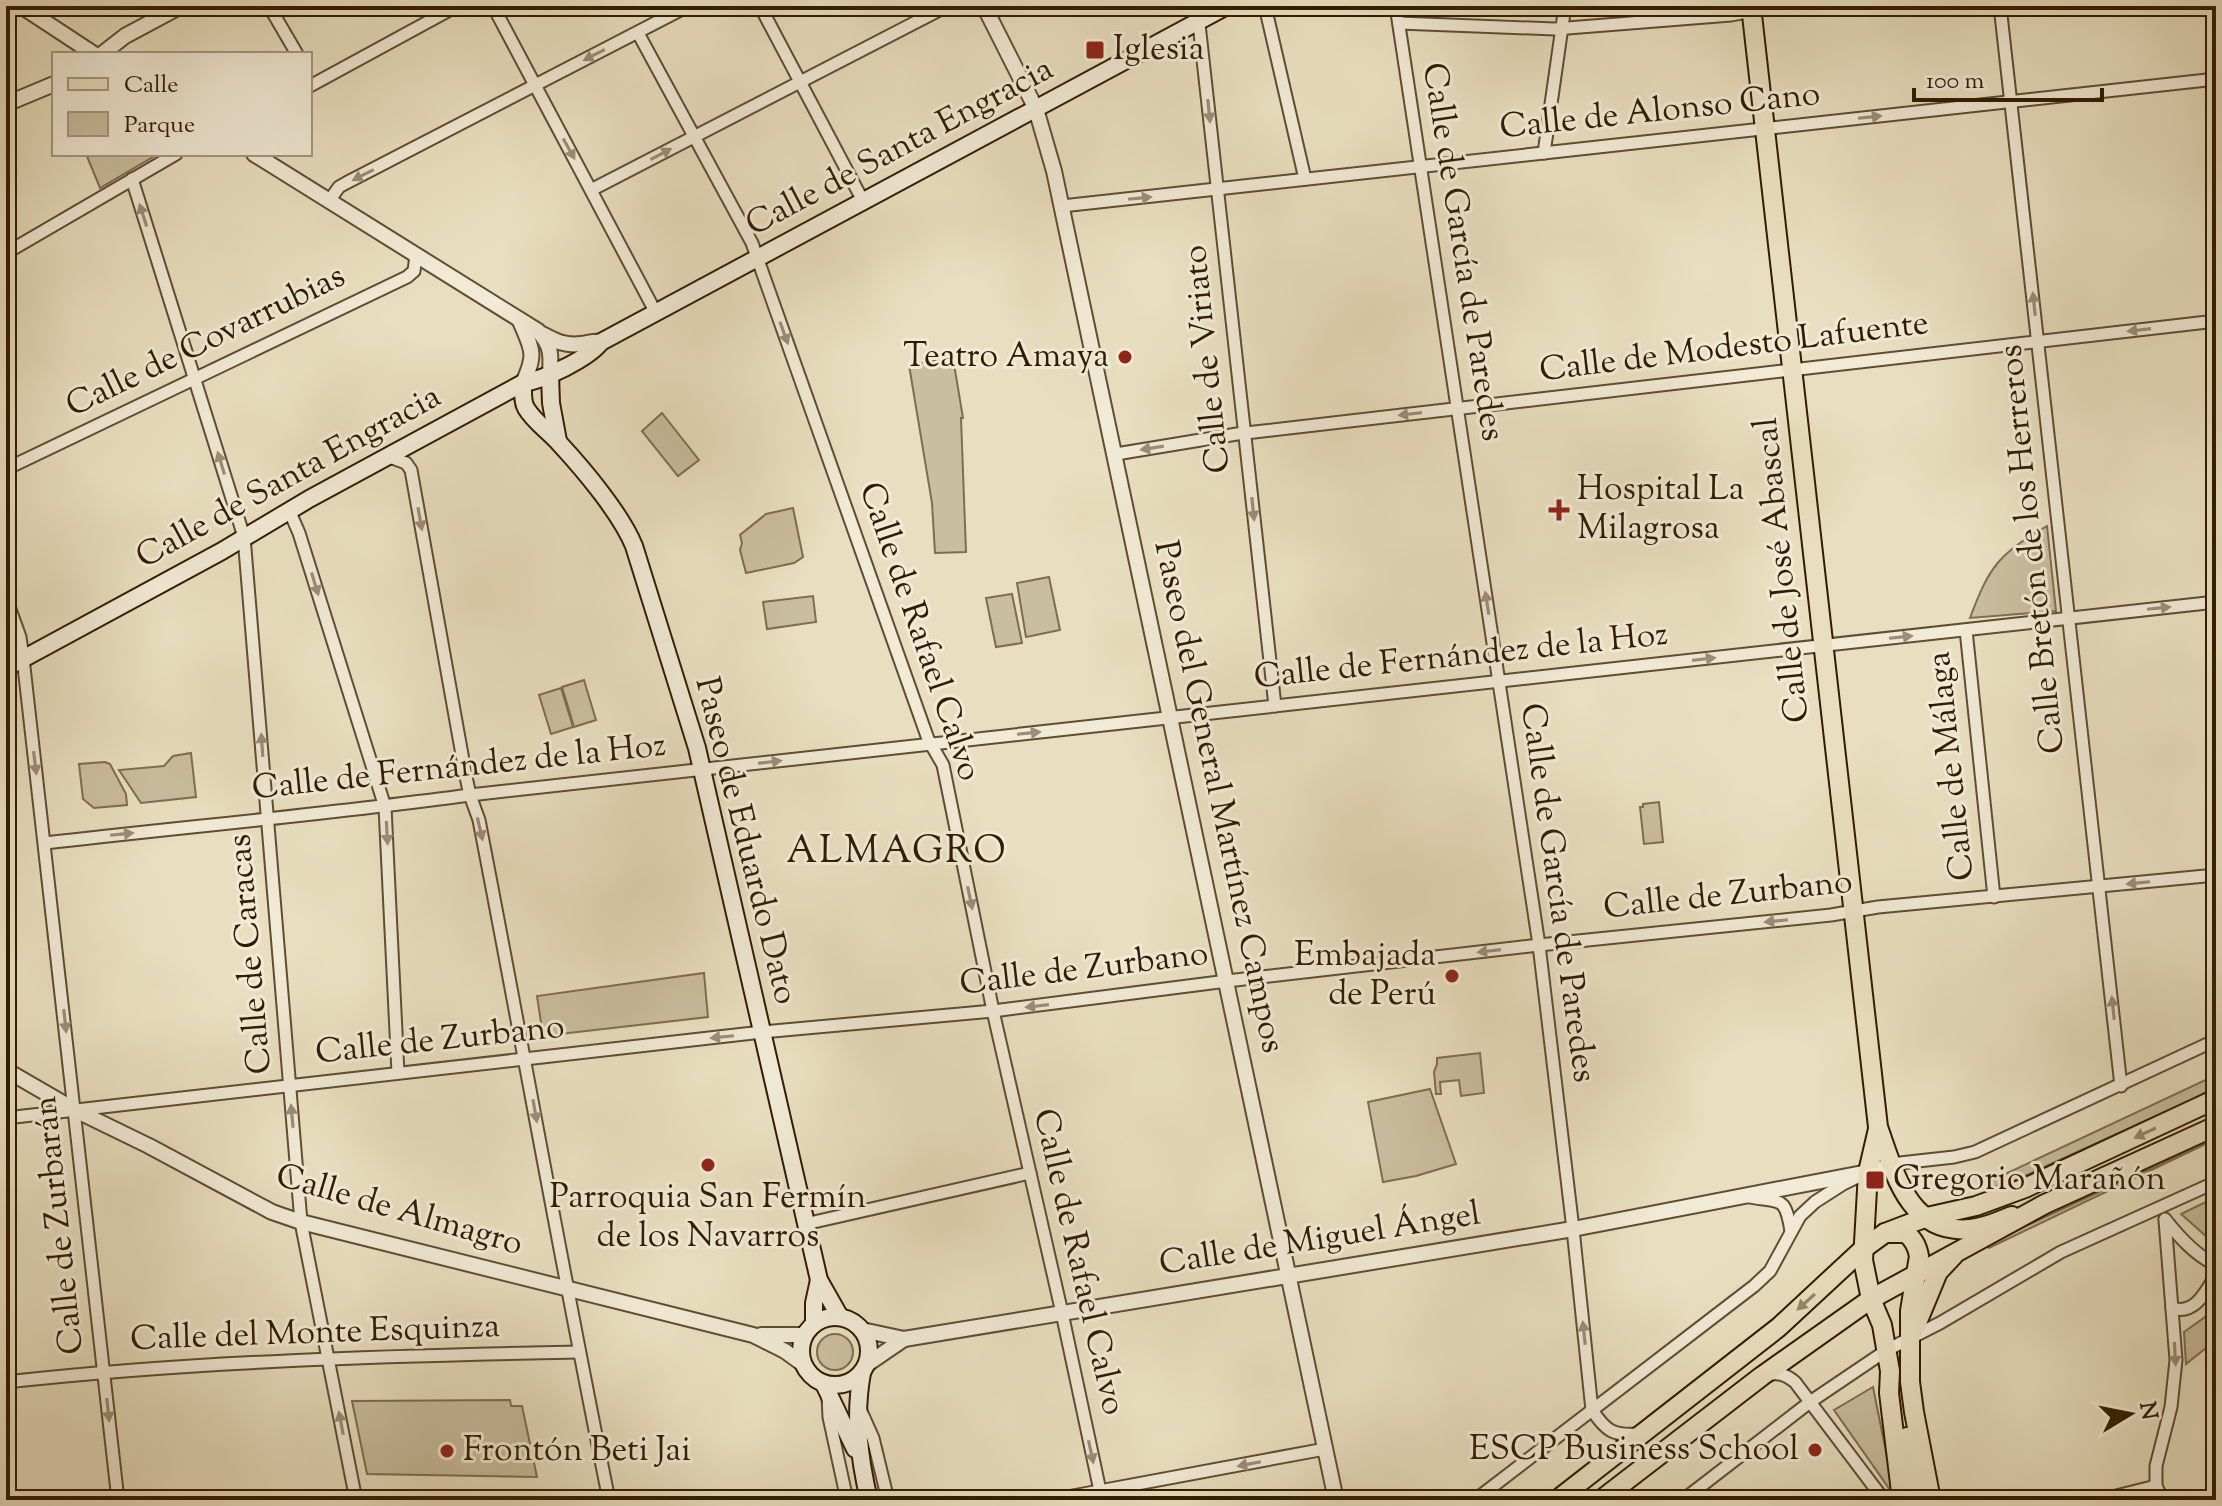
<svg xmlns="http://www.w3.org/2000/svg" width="2222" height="1506" font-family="'Sorts Mill Goudy',serif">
  <rect width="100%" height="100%" fill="#e9dfc0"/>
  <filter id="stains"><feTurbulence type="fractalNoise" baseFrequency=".0025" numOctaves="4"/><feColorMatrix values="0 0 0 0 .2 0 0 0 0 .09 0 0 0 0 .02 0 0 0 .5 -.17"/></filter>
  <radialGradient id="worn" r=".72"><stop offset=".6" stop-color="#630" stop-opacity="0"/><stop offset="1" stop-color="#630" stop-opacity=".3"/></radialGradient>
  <g fill="#cabea0" stroke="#7e6d51" stroke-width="2">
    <polygon points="86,154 158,154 100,188"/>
    <polygon points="953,358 963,418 961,418 966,552 935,553 932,503 909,365"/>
    <polygon points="662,413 699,460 678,476 642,431"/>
    <polygon points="793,508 803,557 794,563 746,573 740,550 742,543 740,535 766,514"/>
    <path d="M2047,526L2056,611L1970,618C1989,567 1999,553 2047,526Z"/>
    <polygon points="1049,577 1060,630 1026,637 1017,583"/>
    <polygon points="1012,594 1022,643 996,647 986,598"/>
    <polygon points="813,596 816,622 767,629 763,602"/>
    <polygon points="584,680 596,720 574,727 562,687"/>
    <polygon points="561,688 573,727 551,734 539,695"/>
    <polygon points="191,753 196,797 141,803 119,770 164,766 173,756"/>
    <polygon points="105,762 110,764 126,794 127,805 94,808 83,799 79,764"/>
    <polygon points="1659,802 1663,842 1644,844 1640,807 1643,807 1643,804"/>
    <polygon points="704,973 708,1017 543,1036 537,996"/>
    <polygon points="1480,1053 1484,1093 1461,1096 1459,1080 1440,1082 1441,1094 1436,1094 1434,1072 1437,1064 1437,1058"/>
    <polygon points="2216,1075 2216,1087 2193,1099 2003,1186 1989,1186 1984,1184"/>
    <polygon points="1430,1089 1456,1164 1416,1176 1383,1182 1368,1102"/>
    <polygon points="2216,1139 1989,1248 1987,1244 2211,1140"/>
    <polygon points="2216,1197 2216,1245 2181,1214"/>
    <polygon points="2216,1301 2216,1340 2186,1364 2184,1332 2205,1317"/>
    <circle cx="835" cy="1352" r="18"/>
    <polygon points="1873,1387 1895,1497 1834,1410"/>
    <polygon points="510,1400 511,1406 522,1406 537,1477 367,1474 352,1401"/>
  </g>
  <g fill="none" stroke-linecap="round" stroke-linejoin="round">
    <defs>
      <g id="minor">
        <polyline points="269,6 297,54"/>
        <polyline points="493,6 656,313"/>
        <polyline points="760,6 863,201"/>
        <polyline points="1197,6 1275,706"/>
        <polyline points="1265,6 1305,179"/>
        <path d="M1396,6L1539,945L1573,1229L1592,1410C1606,1431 1613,1436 1638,1434"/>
        <polyline points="2000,6 2121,1086"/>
        <polyline points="1399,23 1555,29 1731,15 1752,11"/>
        <polyline points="638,33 752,243 928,739 943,765 993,1011 1062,1313 1102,1500"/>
        <polyline points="310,86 457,6"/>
        <polyline points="1544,153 1565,6"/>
        <polyline points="132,179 244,537 301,1222 356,1500"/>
        <polyline points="591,190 947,6"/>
        <polyline points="329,201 339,187 346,183 688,6"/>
        <polyline points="1062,206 2216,79"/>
        <polyline points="6,253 176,154"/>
        <polyline points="1116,454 1237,434 2216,321"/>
        <path d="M387,456L406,463L411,470L466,777L470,795L479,820C523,1047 563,1274 609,1500"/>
        <polyline points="6,469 407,277 414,271 416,255"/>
        <polyline points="289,510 299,533 385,807 398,1073"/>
        <polyline points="6,598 20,637 23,658 118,1500"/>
        <polyline points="1966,630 1994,897"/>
        <path d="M45,843C186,827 328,814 470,795L2216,602"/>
        <polyline points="6,1118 762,1032 993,1011 1227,981 1539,945 1831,915 1878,907 2216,875"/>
        <path d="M1750,1197C1781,1203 1785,1195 1791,1231"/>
        <path d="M2165,1219C2179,1237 2195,1255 2216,1265"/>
        <polyline points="805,1224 1030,1173"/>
        <path d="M2172,1308C2195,1316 2206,1291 2216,1275"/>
        <path d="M1766,1375C1778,1372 1785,1374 1795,1382L1884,1500"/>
        <path d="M6,1382C196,1361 387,1356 579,1352"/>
        <polyline points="828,1397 829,1417 847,1500"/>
        <polyline points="860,1409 873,1438 888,1500"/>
        <polyline points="1051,1500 1325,1449"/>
        <polyline points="1475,1500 1754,1286 1770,1271 1800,1216 1815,1202 1843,1184 1868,1172 1891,1164 1954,1157 1975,1152 2216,1040"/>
        <polyline points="1683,1500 1810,1402 1887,1350 1940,1323 2061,1252 2216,1182"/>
        <polyline points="2100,1500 2156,1486"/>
        <polyline points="2163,1500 2156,1486 2156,1466 2171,1407 2176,1360 2165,1220"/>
      </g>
      <g id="tertiary">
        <polyline points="21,6 94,54"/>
        <polyline points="984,6 1036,109 1054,171 1336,1500"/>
        <polyline points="102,54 125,36 181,6"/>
        <polyline points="6,104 54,84"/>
        <path d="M254,154L538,331C552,346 551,355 550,375"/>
        <path d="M520,321C532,350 537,353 523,383"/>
        <path d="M542,334C555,341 565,346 581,344C589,343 593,341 601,342"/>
        <polyline points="6,1070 75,1110 149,1146 272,1212 301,1222 753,1335 785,1351 803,1364"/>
        <polyline points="862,1330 904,1339 1573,1229 1868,1172"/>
        <polyline points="761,1335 805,1335"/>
        <polyline points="866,1365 904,1339"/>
      </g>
      <g id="secondary">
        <polyline points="550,375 551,403 558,441"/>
        <path d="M523,383C523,391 522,401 526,408C535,423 549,431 560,444C584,470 621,514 634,546L697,748L819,1280L840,1317"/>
        <path d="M6,668L222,551L309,499L523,383C543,380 588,359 601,342L1227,6"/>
        <circle cx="835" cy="1351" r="34"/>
        <polyline points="814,1324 814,1303 819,1280"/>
        <path d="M862,1373C854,1416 859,1457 869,1500"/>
        <polyline points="824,1384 855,1449"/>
      </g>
      <g id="primary">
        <path d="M1751,6L1878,1127C1894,1172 1909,1235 1970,1229C1985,1228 1999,1221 2012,1216"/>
        <polyline points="1878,1129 1868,1172 1863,1260 1871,1299 1882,1325 1890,1371 1889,1393 1902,1500"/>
        <path d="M1885,1233H1906C1914,1240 1917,1246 1919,1256L1910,1311V1382L1914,1412L1931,1500"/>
        <polyline points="1914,1330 1938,1272 1954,1255"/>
        <polyline points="1907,1437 1917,1500"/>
      </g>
      <g id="trunk">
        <polyline points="1557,1500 1779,1327 1863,1249 1885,1233 1927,1217 1976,1206 2025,1188 2216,1099"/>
        <polyline points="1601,1500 1762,1376 1871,1299 2045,1204 2216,1126"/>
      </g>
    </defs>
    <use href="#minor" stroke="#5f4d32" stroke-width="15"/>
    <use href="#tertiary" stroke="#5f4d32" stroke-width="18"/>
    <use href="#secondary" stroke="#311c02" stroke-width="20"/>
    <use href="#primary" stroke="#311c02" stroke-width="22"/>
    <use href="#trunk" stroke="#311c02" stroke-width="22"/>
    <use href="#minor" stroke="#f1ead6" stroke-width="11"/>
    <use href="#tertiary" stroke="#f1ead6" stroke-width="14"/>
    <use href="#secondary" stroke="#f1ead6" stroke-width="16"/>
    <use href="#primary" stroke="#e9dfc0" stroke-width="18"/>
    <use href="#trunk" stroke="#e9dfc0" stroke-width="18"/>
  </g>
  <defs><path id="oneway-solid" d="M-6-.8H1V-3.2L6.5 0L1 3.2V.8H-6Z" transform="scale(2)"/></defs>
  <g fill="#9b8d77">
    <use href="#oneway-solid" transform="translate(594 55) rotate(153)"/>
    <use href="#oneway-solid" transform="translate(1209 111) rotate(84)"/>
    <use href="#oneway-solid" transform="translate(1870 117) rotate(-6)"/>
    <use href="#oneway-solid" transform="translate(569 149) rotate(61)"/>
    <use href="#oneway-solid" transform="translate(661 154) rotate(-28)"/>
    <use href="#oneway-solid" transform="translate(363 175) rotate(153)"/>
    <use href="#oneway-solid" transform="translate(1140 198) rotate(-6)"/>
    <use href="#oneway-solid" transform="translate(143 215) rotate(-108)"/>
    <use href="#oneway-solid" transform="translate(2034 304) rotate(-96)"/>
    <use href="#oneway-solid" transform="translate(2139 330) rotate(173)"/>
    <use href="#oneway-solid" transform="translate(784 333) rotate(70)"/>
    <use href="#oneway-solid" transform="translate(1410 414) rotate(173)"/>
    <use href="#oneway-solid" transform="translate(1152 448) rotate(171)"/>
    <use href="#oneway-solid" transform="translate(221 463) rotate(-107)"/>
    <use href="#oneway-solid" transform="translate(1253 509) rotate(84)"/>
    <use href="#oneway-solid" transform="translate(420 519) rotate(80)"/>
    <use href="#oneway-solid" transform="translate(315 584) rotate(73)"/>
    <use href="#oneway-solid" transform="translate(1487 603) rotate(-99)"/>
    <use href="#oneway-solid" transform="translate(2159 608) rotate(-6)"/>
    <use href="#oneway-solid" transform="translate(1901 637) rotate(-6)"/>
    <use href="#oneway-solid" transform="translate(1704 659) rotate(-7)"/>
    <use href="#oneway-solid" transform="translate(1029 733) rotate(-6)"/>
    <use href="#oneway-solid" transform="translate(262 745) rotate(-94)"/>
    <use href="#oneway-solid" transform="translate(770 762) rotate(-7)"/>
    <use href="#oneway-solid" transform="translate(35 763) rotate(83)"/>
    <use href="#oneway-solid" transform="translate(480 829) rotate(77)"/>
    <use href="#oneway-solid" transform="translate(387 833) rotate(87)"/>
    <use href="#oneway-solid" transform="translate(122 834) rotate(-6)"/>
    <use href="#oneway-solid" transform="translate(2138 883) rotate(174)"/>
    <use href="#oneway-solid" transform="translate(970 898) rotate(78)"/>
    <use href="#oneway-solid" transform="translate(1776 921) rotate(174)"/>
    <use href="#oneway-solid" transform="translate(1489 951) rotate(173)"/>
    <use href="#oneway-solid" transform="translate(1037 1006) rotate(173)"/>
    <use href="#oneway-solid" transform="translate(2113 1008) rotate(-96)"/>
    <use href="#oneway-solid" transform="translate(65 1021) rotate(84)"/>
    <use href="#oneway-solid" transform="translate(722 1037) rotate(174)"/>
    <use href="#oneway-solid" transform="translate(535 1111) rotate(80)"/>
    <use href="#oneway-solid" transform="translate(292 1116) rotate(-95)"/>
    <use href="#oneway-solid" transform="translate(1584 1333) rotate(-96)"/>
    <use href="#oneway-solid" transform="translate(2175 1354) rotate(87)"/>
    <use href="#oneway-solid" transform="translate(108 1410) rotate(84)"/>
    <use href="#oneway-solid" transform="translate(341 1423) rotate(-101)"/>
    <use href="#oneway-solid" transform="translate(1091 1452) rotate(78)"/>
    <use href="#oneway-solid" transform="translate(1249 1464) rotate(169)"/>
  </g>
  <g fill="#96876a">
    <use href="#oneway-solid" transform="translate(2145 1133) rotate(155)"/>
    <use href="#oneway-solid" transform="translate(1806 1302) rotate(138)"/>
  </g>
  <g fill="#8f2418" stroke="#f1ead6" stroke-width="3">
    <rect x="1085" y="40" width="20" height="20" rx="4"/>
    <circle cx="1125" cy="357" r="8"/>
    <path d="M1555 498h8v8h8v8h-8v8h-8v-8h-8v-8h8z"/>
    <circle cx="1452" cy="976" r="8"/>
    <circle cx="708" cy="1165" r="8"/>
    <rect x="1865" y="1170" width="20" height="20" rx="4"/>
    <circle cx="1815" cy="1450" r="8"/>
    <circle cx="447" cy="1451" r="8"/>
  </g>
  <g text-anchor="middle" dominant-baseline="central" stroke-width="6" stroke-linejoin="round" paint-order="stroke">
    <g font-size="34" fill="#311c02" stroke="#f1ead6" text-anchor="start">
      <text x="1113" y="50">Iglesia</text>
      <text x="1109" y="357" text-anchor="end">Teatro Amaya</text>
      <text x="1577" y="490">Hospital La<tspan x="1577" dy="39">Milagrosa</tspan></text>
      <text x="1436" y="956" text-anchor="end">Embajada<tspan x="1436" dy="39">de Perú</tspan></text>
      <text x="1893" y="1180">Gregorio Marañón</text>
      <text x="708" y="1198" text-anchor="middle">Parroquia San Fermín<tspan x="708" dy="39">de los Navarros</tspan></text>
      <text x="1799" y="1450" text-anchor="end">ESCP Business School</text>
      <text x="463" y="1451">Frontón Beti Jai</text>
    </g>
    <g font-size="34" fill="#311c02" stroke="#f1ead6">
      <text transform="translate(1660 112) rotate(-6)">Calle de Alonso Cano</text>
      <text transform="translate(900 148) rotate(-28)">Calle de Santa Engracia</text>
      <text transform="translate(1462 252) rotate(81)">Calle de García de Paredes</text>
      <text transform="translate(206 342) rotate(-26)">Calle de Covarrubias</text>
      <text transform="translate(1734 348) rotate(-7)">Calle de Modesto Lafuente</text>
      <text transform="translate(1208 359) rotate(-96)">Calle de Viriato</text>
      <text transform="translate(289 478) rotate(-29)">Calle de Santa Engracia</text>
      <text transform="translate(2033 549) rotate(-96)">Calle Bretón de los Herreros</text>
      <text transform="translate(1783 570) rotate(-96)">Calle de José Abascal</text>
      <text transform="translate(919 632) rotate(71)">Calle de Rafael Calvo</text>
      <text transform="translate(1461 657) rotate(-6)">Calle de Fernández de la Hoz</text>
      <text transform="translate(1952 766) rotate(-96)">Calle de Málaga</text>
      <text transform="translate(459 768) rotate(-6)">Calle de Fernández de la Hoz</text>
      <text transform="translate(1218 797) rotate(78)">Paseo del General Martínez Campos</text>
      <text transform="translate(745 841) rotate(76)">Paseo de Eduardo Dato</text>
      <text transform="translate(1557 893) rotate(82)">Calle de García de Paredes</text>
      <text transform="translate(1728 896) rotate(-6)">Calle de Zurbano</text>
      <text transform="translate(251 954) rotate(-95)">Calle de Caracas</text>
      <text transform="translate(1084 970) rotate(-7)">Calle de Zurbano</text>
      <text transform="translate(440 1041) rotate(-6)">Calle de Zurbano</text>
      <text transform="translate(399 1211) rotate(16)">Calle de Almagro</text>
      <text transform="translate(60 1225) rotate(-96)">Calle de Zurbarán</text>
      <text transform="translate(1320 1240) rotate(-9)">Calle de Miguel Ángel</text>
      <text transform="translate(1078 1262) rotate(77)">Calle de Rafael Calvo</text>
      <text transform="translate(315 1334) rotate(-2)">Calle del Monte Esquinza</text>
    </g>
    <g font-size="38" letter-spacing="2" fill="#311c02" stroke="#f1ead6">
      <text x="897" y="853">ALMAGRO</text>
    </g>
  </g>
  <rect width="2222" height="1506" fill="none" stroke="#e9dfc0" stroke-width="32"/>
  <rect x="8" y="8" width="2206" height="1490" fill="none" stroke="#311c02" stroke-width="4"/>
  <rect x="16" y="16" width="2190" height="1474" fill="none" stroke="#311c02" stroke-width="2"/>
  <rect x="52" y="52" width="260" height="104" fill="#f1ead6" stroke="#a49881" stroke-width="2"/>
  <rect x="68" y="78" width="40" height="12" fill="#e9dfc0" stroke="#a49881" stroke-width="2"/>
  <text x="124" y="92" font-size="24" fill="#311c02">Calle</text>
  <rect x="68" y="112" width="40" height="24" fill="#cabea0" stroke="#a49881" stroke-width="2"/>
  <text x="124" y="132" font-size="24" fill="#311c02">Parque</text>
  <g transform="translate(2130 1414) rotate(80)" stroke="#f1ead6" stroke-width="6" paint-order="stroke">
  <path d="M0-6L14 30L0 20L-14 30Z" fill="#311c02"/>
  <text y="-12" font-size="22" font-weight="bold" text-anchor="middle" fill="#311c02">N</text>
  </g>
  <path d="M1914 88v12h188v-12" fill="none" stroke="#311c02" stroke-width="4"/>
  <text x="1926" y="88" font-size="24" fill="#311c02" stroke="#f1ead6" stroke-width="6" paint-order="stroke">100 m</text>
  <rect width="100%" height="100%" filter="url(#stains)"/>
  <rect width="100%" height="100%" fill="url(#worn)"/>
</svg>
